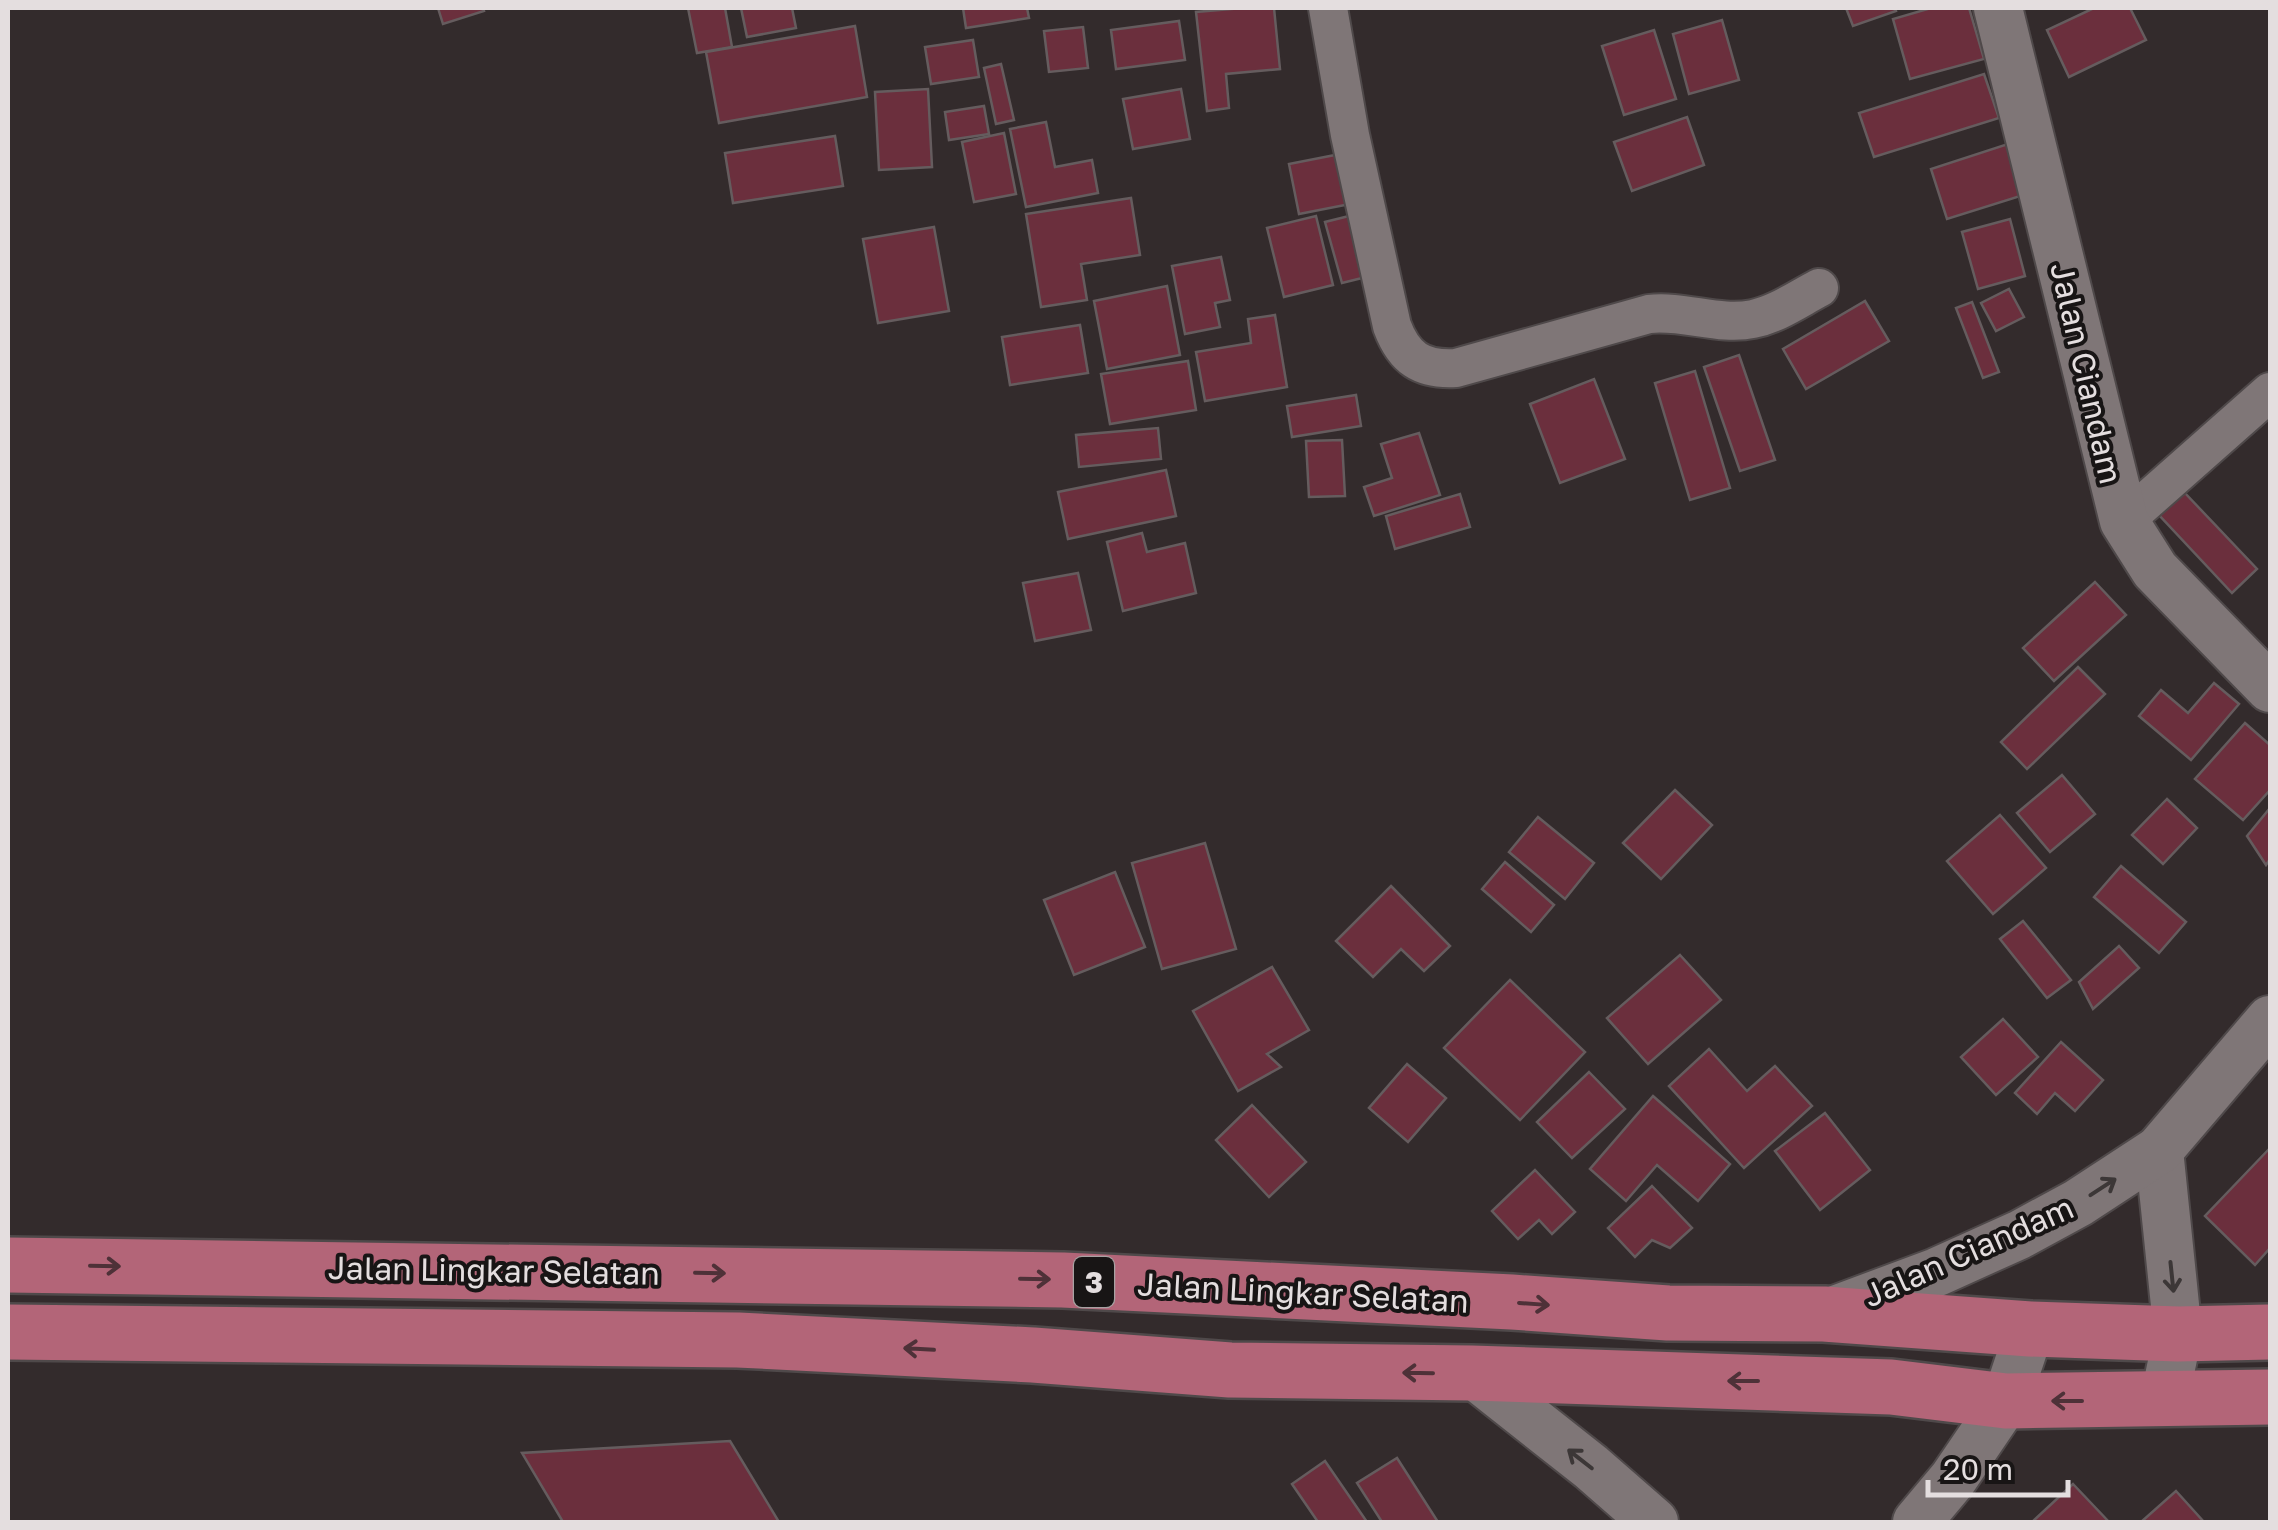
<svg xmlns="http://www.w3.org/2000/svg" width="2278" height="1530" font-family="'Golos Text',sans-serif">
  <rect width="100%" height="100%" fill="#332b2c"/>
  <g fill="#6b2f3d" stroke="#655c5e" stroke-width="2.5">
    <polygon points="438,8 483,8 484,11 443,24"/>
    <polygon points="688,8 725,8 732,47 697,53"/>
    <polygon points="741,8 792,8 796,28 747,37"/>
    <polygon points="963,8 1027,8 1029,18 966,28"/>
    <polygon points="1243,8 1274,8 1280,69 1226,74 1229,108 1207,111 1196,12"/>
    <polygon points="1846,8 1895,8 1896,11 1853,26"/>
    <polygon points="1931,8 1969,8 1984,59 1910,79 1893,19"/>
    <polygon points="2094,8 2130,8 2146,40 2069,77 2047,30"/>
    <polygon points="1722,20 1739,80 1689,94 1673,34"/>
    <polygon points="1179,21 1185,60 1116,69 1111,30"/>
    <polygon points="855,26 867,97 719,123 706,52"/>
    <polygon points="1083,27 1088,68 1049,72 1044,31"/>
    <polygon points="1654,30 1676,99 1624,115 1602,46"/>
    <polygon points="973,40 979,77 931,84 925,47"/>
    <polygon points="1001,64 1014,120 996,124 984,68"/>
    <polygon points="1984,74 1999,118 1874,157 1859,113"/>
    <polygon points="928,89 932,167 879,170 875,92"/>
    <polygon points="1181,89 1190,139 1133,149 1123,99"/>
    <polygon points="984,106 989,134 949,140 945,112"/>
    <polygon points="1687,117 1704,165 1632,191 1614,142"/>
    <polygon points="1046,122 1055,167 1092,160 1098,193 1026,207 1010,129"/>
    <polygon points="1004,133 1016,194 974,202 962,142"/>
    <polygon points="835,136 843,186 733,203 725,153"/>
    <polygon points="2014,142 2030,193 1947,219 1931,169"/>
    <polygon points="1340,154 1350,204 1299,214 1289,164"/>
    <polygon points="1131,198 1140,255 1081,264 1087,300 1041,307 1026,214"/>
    <polygon points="1353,215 1370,276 1342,283 1325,222"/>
    <polygon points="1316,216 1333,285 1284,297 1267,228"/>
    <polygon points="2010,219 2025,276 1978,289 1962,232"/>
    <polygon points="934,227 949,311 878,323 863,239"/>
    <polygon points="1221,257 1230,300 1215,303 1220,327 1185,334 1172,266"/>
    <polygon points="1167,286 1180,355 1107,369 1094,301"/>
    <polygon points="2009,289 2024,317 1996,331 1981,303"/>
    <polygon points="1865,301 1889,341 1806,389 1783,349"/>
    <polygon points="1972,302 1999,372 1983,378 1956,308"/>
    <polygon points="1275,315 1287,387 1205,401 1196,352 1251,343 1248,319"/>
    <polygon points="1080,325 1088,373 1010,385 1002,337"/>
    <polygon points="1739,355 1775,460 1740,471 1704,367"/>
    <polygon points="1188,361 1196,410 1110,424 1101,374"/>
    <polygon points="1695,371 1730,488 1690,500 1655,383"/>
    <polygon points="1594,379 1625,459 1560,483 1530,404"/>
    <polygon points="1356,395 1361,426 1292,437 1287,406"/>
    <polygon points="1158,428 1161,459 1079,467 1076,435"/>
    <polygon points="1419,433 1440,495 1374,516 1364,487 1392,478 1381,444"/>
    <polygon points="1342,440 1345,496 1309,497 1306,441"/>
    <polygon points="1166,470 1176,516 1068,539 1058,492"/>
    <polygon points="2184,492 2257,569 2232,593 2159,515"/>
    <polygon points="1460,494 1470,527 1395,549 1386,516"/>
    <polygon points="1142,533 1147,552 1185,543 1196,593 1123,611 1107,542"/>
    <polygon points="1078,573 1091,630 1035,641 1023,583"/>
    <polygon points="2095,582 2126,615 2054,681 2023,648"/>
    <polygon points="2078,667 2105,694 2027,769 2001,742"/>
    <polygon points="2214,683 2239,704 2191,760 2139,716 2161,690 2188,713"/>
    <polygon points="2245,723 2270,745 2270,790 2243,820 2195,779"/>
    <polygon points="2062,775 2095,814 2050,852 2017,813"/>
    <polygon points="1675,790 1712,825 1661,879 1623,843"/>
    <polygon points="2167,799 2197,828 2163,864 2132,835"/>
    <polygon points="2270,808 2270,859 2266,865 2247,836"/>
    <polygon points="2000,815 2046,868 1993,914 1947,861"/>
    <polygon points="1538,817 1594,863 1565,899 1509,852"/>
    <polygon points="1205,843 1236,949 1162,969 1132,863"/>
    <polygon points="1505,862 1554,905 1531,932 1482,889"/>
    <polygon points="2121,866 2186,922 2159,953 2094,897"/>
    <polygon points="1115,872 1145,947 1074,975 1044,900"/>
    <polygon points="1391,886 1450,946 1424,971 1401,949 1373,977 1336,941"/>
    <polygon points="2023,921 2071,980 2047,998 2000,939"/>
    <polygon points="2119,946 2139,968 2093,1009 2079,982"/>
    <polygon points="1680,955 1721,1000 1648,1064 1607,1018"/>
    <polygon points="1272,967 1309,1030 1267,1054 1281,1067 1238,1091 1193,1011"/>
    <polygon points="1510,980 1585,1052 1520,1120 1444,1048"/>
    <polygon points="2003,1019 2038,1057 1996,1095 1961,1057"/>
    <polygon points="2061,1042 2103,1080 2075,1111 2055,1093 2037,1114 2015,1093"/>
    <polygon points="1709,1049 1747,1091 1775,1066 1812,1106 1744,1168 1669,1086"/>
    <polygon points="1407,1064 1446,1098 1408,1142 1369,1108"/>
    <polygon points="1589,1072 1625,1109 1572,1158 1537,1122"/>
    <polygon points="1653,1096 1730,1164 1698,1201 1657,1165 1626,1201 1590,1169"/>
    <polygon points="1252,1105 1306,1162 1269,1197 1216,1140"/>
    <polygon points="1825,1113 1870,1170 1820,1210 1775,1151"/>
    <polygon points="2270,1148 2270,1248 2255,1265 2205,1216"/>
    <polygon points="1535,1170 1575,1212 1552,1234 1539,1220 1518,1239 1492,1211"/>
    <polygon points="1652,1186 1692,1228 1670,1248 1652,1240 1635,1257 1608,1228"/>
    <polygon points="730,1441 779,1522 563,1522 522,1453"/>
    <polygon points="1397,1458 1438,1522 1382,1522 1357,1483"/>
    <polygon points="1325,1461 1367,1522 1318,1522 1292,1484"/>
    <polygon points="2073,1484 2109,1522 2032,1522"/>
    <polygon points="2176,1491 2204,1522 2141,1522"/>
  </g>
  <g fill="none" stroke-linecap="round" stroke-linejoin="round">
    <defs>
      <g id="minor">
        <path d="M1328,8L1350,135L1392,326C1404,358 1421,370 1456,368L1649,314C1684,310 1719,326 1753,319C1777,314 1798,299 1819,288"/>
        <polyline points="2124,521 2270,392"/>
      </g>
      <g id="tertiary">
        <polyline points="1998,8 2124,521 2155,570 2270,688"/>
        <polyline points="2159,1150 2178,1334 2164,1401"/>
        <polyline points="1827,1313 1937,1272 2019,1235 2078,1203 2159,1150 2270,1020"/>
        <polyline points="1472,1373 1591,1467 1654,1522"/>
        <polyline points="1917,1522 1953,1479 2006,1401 2030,1329"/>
      </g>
      <g id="primary">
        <polyline points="8,1265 1063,1280 1512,1302 1668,1313 1824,1314 2030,1329 2178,1334 2270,1332"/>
        <polyline points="8,1332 738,1340 1033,1355 1230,1370 1472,1373 1891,1387 2006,1401 2270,1397"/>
      </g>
    </defs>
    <use href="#minor" stroke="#4f494a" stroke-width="42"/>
    <use href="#tertiary" stroke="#4f494a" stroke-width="52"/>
    <use href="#primary" stroke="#4f494a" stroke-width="60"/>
    <use href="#minor" stroke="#7f7677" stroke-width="38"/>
    <use href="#tertiary" stroke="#7f7677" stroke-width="48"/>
    <use href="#primary" stroke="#b36578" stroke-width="55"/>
  </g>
  <defs><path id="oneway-shaft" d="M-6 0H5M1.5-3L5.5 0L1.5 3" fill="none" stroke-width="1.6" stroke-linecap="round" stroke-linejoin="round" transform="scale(2.5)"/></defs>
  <g stroke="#3c3737">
    <use href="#oneway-shaft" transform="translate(2103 1187) rotate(-33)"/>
    <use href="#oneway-shaft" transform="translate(2172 1277) rotate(84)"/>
    <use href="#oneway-shaft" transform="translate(1580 1459) rotate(-142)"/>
  </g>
  <g stroke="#4e3138">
    <use href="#oneway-shaft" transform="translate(105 1266) rotate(1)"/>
    <use href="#oneway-shaft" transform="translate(710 1273) rotate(1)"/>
    <use href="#oneway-shaft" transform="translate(1035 1279) rotate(1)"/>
    <use href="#oneway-shaft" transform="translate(1534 1304) rotate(4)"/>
    <use href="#oneway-shaft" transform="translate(919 1349) rotate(-177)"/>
    <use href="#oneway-shaft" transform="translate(1418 1373) rotate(-179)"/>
    <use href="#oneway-shaft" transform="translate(1743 1381) rotate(-180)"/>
    <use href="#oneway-shaft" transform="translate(2067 1401) rotate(180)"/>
  </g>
  <g text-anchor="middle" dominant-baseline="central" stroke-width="8" stroke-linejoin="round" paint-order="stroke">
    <rect fill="#181515" stroke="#a7a2a2" stroke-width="2.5" x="1074" y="1257" width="40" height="50" rx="8"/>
    <g font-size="30" font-weight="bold" fill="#e4dedf">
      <text x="1094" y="1282">3</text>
    </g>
    <g font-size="32" fill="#e4dedf" stroke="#181515">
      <text transform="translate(2087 373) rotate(77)">Jalan Ciandam</text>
      <text transform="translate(1968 1251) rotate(-24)">Jalan Ciandam</text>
      <text transform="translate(494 1270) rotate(1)">Jalan Lingkar Selatan</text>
      <text transform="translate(1303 1292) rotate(3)">Jalan Lingkar Selatan</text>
    </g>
  </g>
  <rect width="2278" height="1530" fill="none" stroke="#e4dedf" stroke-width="20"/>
  <path d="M1928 1480v15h140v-15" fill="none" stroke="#e4dedf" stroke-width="5"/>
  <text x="1943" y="1480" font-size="30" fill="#e4dedf" stroke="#181515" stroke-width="8" paint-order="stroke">20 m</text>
</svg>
